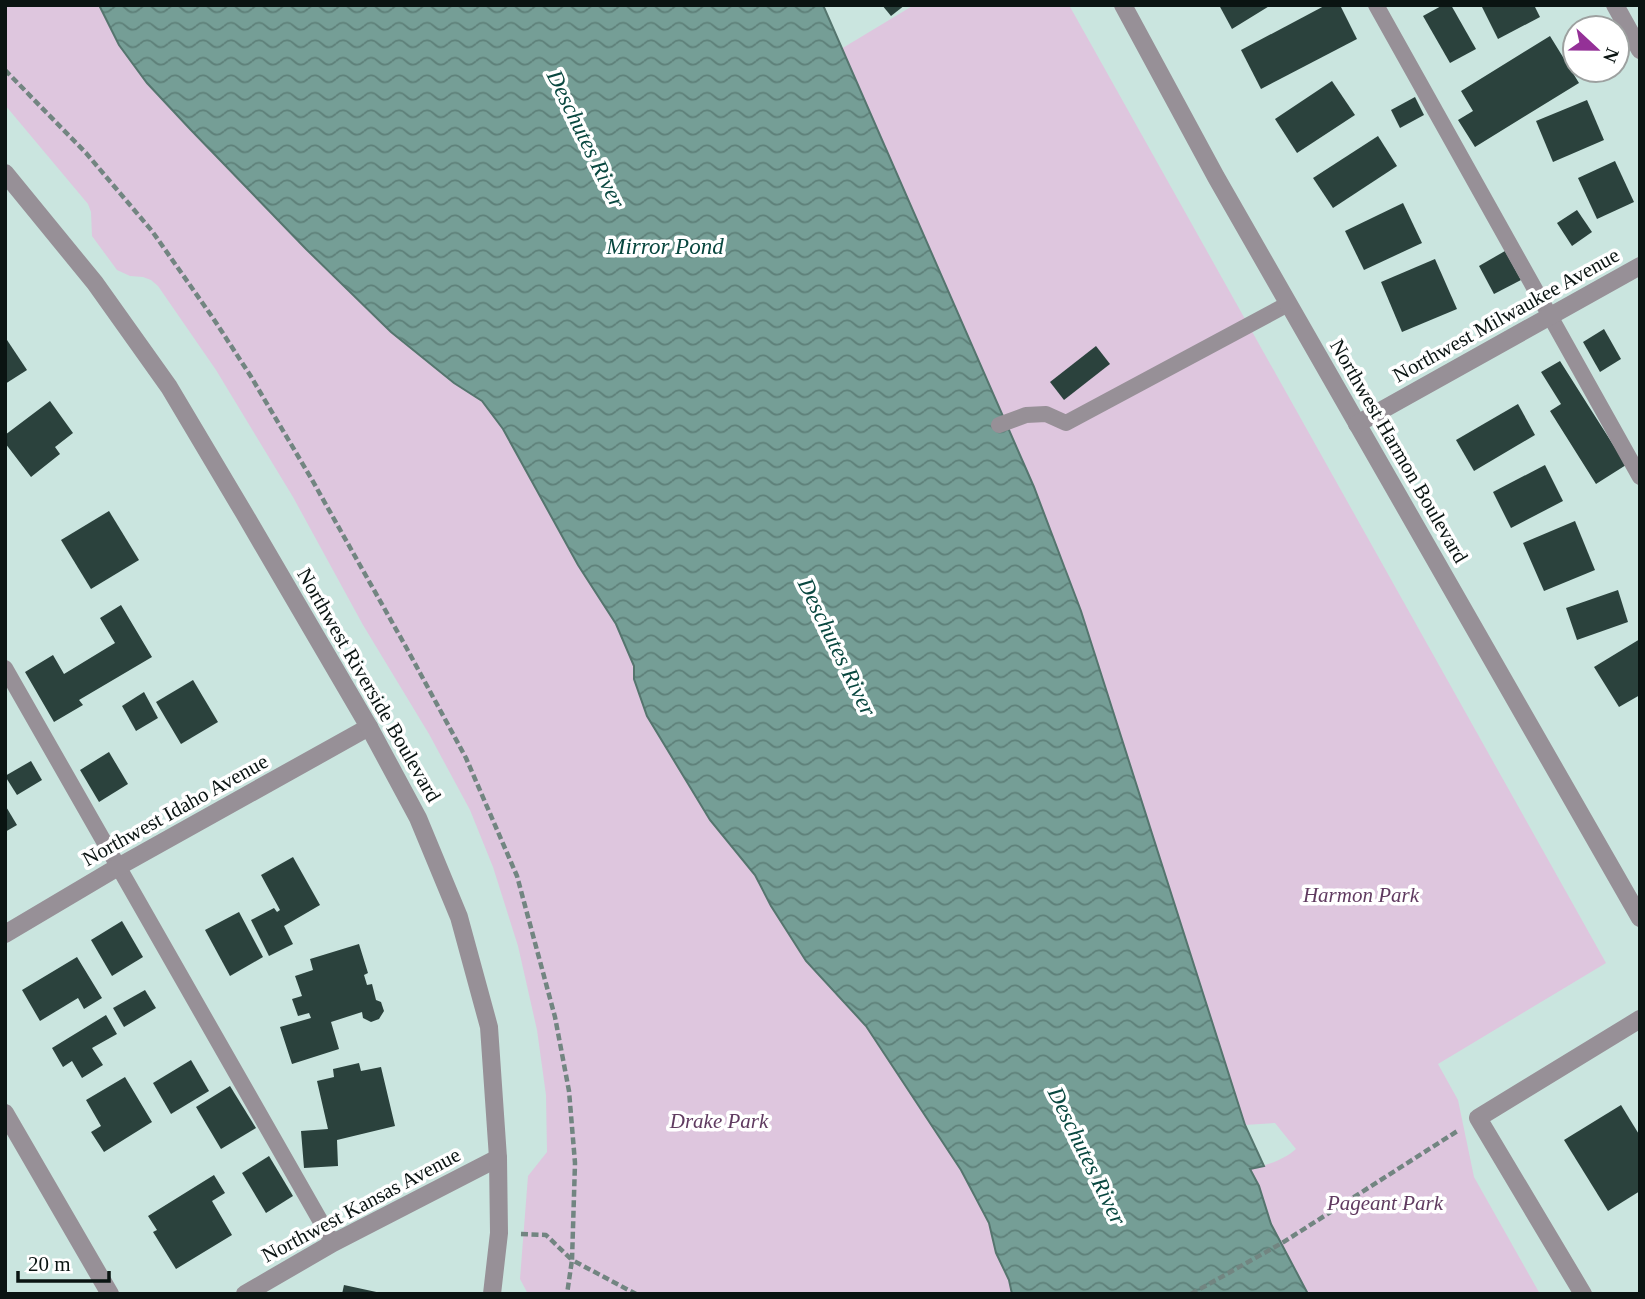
<svg xmlns="http://www.w3.org/2000/svg" width="1645" height="1299" font-family="'Times New Roman',serif">
  <defs>
    <pattern id="water-waves" width="16" height="10" patternUnits="userSpaceOnUse" patternTransform="scale(1.75)"><rect width="16" height="10" fill="#759e96"/><path d="M0 5q4-4 8 0t8 0" fill="none" stroke="#5e8079"/></pattern>
  </defs>
  <rect width="100%" height="100%" fill="#cae5df"/>
  <g fill="#dec6de">
    <polygon points="5,5 99,5 119,45 147,83 391,332 454,383 482,401 503,429 578,565 616,624 634,666 634,679 710,820 755,875 771,906 806,961 866,1026 961,1170 989,1224 996,1253 1009,1280 1012,1294 528,1294 520,1279 528,1176 547,1152 546,1095 537,1030 518,946 493,867 470,810 429,734 363,625 293,497 216,370 158,286 151,280 143,277 130,276 117,270 92,236 91,212 88,204 5,105"/>
    <path d="M914,5H1069L1606,963L1438,1064L1458,1100L1474,1177L1540,1294H1308L1271,1224L1259,1186L1249,1169C1265,1166 1284,1160 1296,1149L1275,1123L1245,1125L1081,611L1034,487L841,49Z"/>
  </g>
  <polygon fill="url(#water-waves)" stroke="#55756e" stroke-width="2" points="99,5 823,5 1034,487 1081,611 1245,1125 1264,1166 1250,1169 1259,1186 1271,1224 1308,1294 1012,1294 1009,1280 996,1253 989,1223 961,1170 866,1026 806,961 771,906 755,875 710,820 647,716 634,679 634,666 616,624 578,565 503,429 482,401 454,383 391,332 306,249 190,129 147,83 119,45"/>
  <g fill="#2b423d">
    <polygon points="882,5 905,5 891,16"/>
    <polygon points="1219,5 1271,5 1232,29"/>
    <polygon points="1326,5 1340,5 1357,39 1261,89 1241,50"/>
    <polygon points="1443,5 1451,5 1476,49 1450,63 1423,16"/>
    <polygon points="1481,5 1534,5 1540,17 1498,39"/>
    <polygon points="1550,36 1579,83 1475,147 1458,120 1473,111 1461,91"/>
    <polygon points="1332,81 1355,115 1297,153 1275,119"/>
    <polygon points="1415,97 1424,115 1400,128 1391,110"/>
    <polygon points="1587,100 1604,140 1553,162 1536,121"/>
    <polygon points="1378,136 1397,166 1333,208 1313,178"/>
    <polygon points="1615,161 1634,202 1597,219 1578,178"/>
    <polygon points="1403,203 1422,243 1364,270 1345,231"/>
    <polygon points="1577,210 1592,232 1572,246 1557,223"/>
    <polygon points="1505,251 1521,280 1494,294 1479,266"/>
    <polygon points="1435,259 1457,309 1402,332 1381,282"/>
    <polygon points="1604,329 1621,359 1600,372 1583,342"/>
    <polygon points="5,337 27,370 5,384"/>
    <polygon points="1096,346 1110,364 1064,400 1050,382"/>
    <polygon points="1560,361 1626,465 1596,484 1550,411 1561,404 1541,372"/>
    <polygon points="50,401 73,433 55,447 60,454 31,477 5,443 5,435"/>
    <polygon points="1518,404 1535,435 1474,471 1456,440"/>
    <polygon points="1545,465 1563,501 1511,528 1493,492"/>
    <polygon points="109,511 139,560 91,589 61,540"/>
    <polygon points="1575,521 1595,570 1544,591 1523,543"/>
    <polygon points="1618,590 1628,622 1577,640 1566,608"/>
    <polygon points="121,605 152,657 79,700 83,705 54,722 25,672 53,655 64,674 115,643 100,618"/>
    <polygon points="1640,639 1640,695 1619,707 1594,667"/>
    <polygon points="193,680 218,722 181,744 156,702"/>
    <polygon points="144,692 158,718 136,731 122,706"/>
    <polygon points="109,752 128,784 99,802 80,770"/>
    <polygon points="31,761 42,780 17,795 5,776"/>
    <polygon points="5,805 17,825 5,832"/>
    <polygon points="293,857 320,905 284,926 293,944 269,956 251,920 274,908 277,912 280,910 261,875"/>
    <polygon points="239,912 263,957 230,976 205,930"/>
    <polygon points="122,921 143,957 112,976 91,940"/>
    <polygon points="359,944 368,973 364,975 367,985 372,984 376,1000 381,1002 384,1011 379,1019 371,1022 363,1018 362,1012 331,1022 339,1049 292,1064 280,1027 311,1018 309,1013 298,1016 292,999 302,996 295,976 313,970 310,959"/>
    <polygon points="77,957 102,998 84,1009 78,998 40,1021 22,990"/>
    <polygon points="145,990 156,1008 124,1027 113,1008"/>
    <polygon points="106,1015 117,1034 92,1048 103,1065 82,1078 72,1061 63,1067 52,1048"/>
    <polygon points="191,1060 209,1091 171,1114 153,1083"/>
    <polygon points="359,1063 361,1071 381,1067 395,1126 337,1140 338,1166 304,1168 301,1131 328,1129 317,1081 334,1077 333,1069"/>
    <polygon points="125,1077 152,1122 104,1152 91,1132 101,1126 86,1100"/>
    <polygon points="230,1086 256,1128 221,1149 196,1107"/>
    <polygon points="1621,1105 1640,1136 1640,1191 1608,1211 1564,1140"/>
    <polygon points="269,1156 293,1196 266,1213 242,1173"/>
    <polygon points="214,1175 225,1193 212,1201 232,1235 176,1269 153,1232 157,1230 148,1216"/>
    <polygon points="344,1285 381,1293 381,1294 342,1294"/>
  </g>
  <g fill="none" stroke-linecap="round" stroke-linejoin="round">
    <g stroke="#728581" stroke-width="4.5" stroke-dasharray="7 3.5" stroke-linecap="butt">
      <polyline points="5,70 86,153 152,231 213,318 250,375 311,478 406,647 466,758 517,876 555,1017 569,1091 575,1163 572,1260 636,1294"/>
      <polyline points="521,1234 546,1235 572,1260 567,1294"/>
      <polyline points="1191,1294 1282,1243 1459,1130"/>
    </g>
    <g stroke="#979097" stroke-width="16">
      <polyline points="1376,5 1640,477"/>
      <polyline points="999,425 1026,415 1046,414 1066,423 1288,304"/>
      <polyline points="5,668 333,1243"/>
    </g>
    <g stroke="#979097" stroke-width="18">
      <polyline points="1123,5 1216,177 1640,918"/>
      <polyline points="1615,5 1640,50"/>
      <polyline points="1357,424 1640,266"/>
      <polyline points="5,934 118,867 369,727"/>
      <polyline points="5,1113 110,1294"/>
      <polyline points="245,1294 333,1243 498,1158"/>
      <polyline points="1583,1294 1478,1118 1640,1019"/>
    </g>
    <polyline stroke="#979097" stroke-width="18" points="5,173 95,283 169,387 244,513 369,727 418,818 459,917 489,1027 498,1158 499,1233 492,1294"/>
  </g>
  <g text-anchor="middle" dominant-baseline="central" stroke-width="7" stroke-linejoin="round" paint-order="stroke">
    <g font-size="21" fill="#0a1412" stroke="#fff">
      <text transform="translate(1506 315) rotate(-29)">Northwest Milwaukee Avenue</text>
      <text transform="translate(1399 451) rotate(60)">Northwest Harmon Boulevard</text>
      <text transform="translate(369 685) rotate(60)">Northwest Riverside Boulevard</text>
      <text transform="translate(175 810) rotate(-29)">Northwest Idaho Avenue</text>
      <text transform="translate(361 1205) rotate(-28)">Northwest Kansas Avenue</text>
    </g>
    <g font-size="21" font-style="italic" fill="#603b60" stroke="#fff">
      <text x="1361" y="895">Harmon Park</text>
      <text x="719" y="1121">Drake Park</text>
      <text x="1385" y="1203">Pageant Park</text>
    </g>
    <g font-size="23" font-style="italic" fill="#08473f" stroke="#fff">
      <text transform="translate(586 139) rotate(64)">Deschutes River</text>
      <text x="665" y="246">Mirror Pond</text>
      <text transform="translate(837 647) rotate(64)">Deschutes River</text>
      <text transform="translate(1087 1156) rotate(64)">Deschutes River</text>
    </g>
  </g>
  <rect width="1645" height="1299" fill="none" stroke="#0a1412" stroke-width="14"/>
  <g transform="translate(1596 49) rotate(112)"><circle r="33" fill="#ffffff" stroke="#9da1a0" stroke-width="2"/>
  <path d="M0-5L12 26L0 18L-12 26Z" fill="#943197"/>
  <text y="-10" font-size="19" font-weight="bold" text-anchor="middle" fill="#0a1412">N</text>
  </g>
  <path d="M18 1271v10h91v-10" fill="none" stroke="#0a1412" stroke-width="3.5"/>
  <text x="28" y="1271" font-size="21" fill="#0a1412" stroke="#ffffff" stroke-width="5" paint-order="stroke">20 m</text>
</svg>
